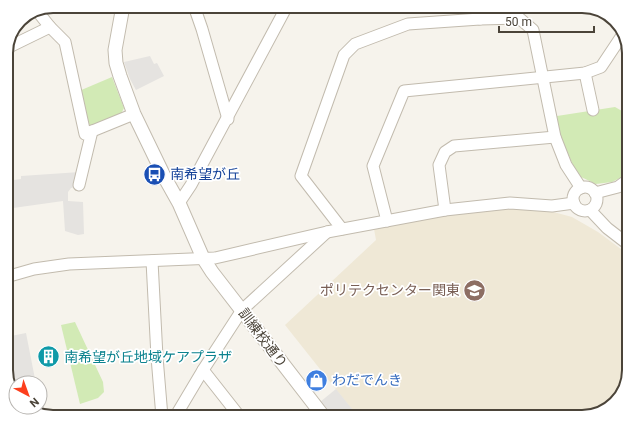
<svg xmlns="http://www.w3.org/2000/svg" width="635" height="423" font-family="Roboto,'Noto Sans JP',sans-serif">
  <rect width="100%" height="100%" fill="#f6f3ec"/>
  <polygon fill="#efe8d6" points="507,208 546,210 572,217 598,232 629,255 629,371 621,396 603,412 583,417 358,417 285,325 376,240 374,229 446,213"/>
  <g fill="#d2eab5">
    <polygon points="112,77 124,108 120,116 91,126 87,123 79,91"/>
    <polygon points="615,107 629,115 629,171 626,175 612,182 596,184 581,177 573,165 559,133 557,116"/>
    <polygon points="75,322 103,382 104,392 98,398 80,404 61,325"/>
  </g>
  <g fill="#e5e3e0">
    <polygon points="150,56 154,64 157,63 164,76 136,90 130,79 124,62"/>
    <polygon points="80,172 76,187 71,188 68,192 68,201 83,202 84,234 78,235 65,231 63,201 6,209 6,181 21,179 21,176"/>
    <polygon points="26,333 35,379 16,383 14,385 6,371 6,339 11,336"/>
    <polygon points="336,389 356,414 352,417 332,417 320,402"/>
  </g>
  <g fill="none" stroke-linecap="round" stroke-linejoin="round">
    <defs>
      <g id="minor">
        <polyline points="194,6 202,29 228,119"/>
        <polyline points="475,6 480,19"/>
        <polyline points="38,12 50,27 65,42 85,134 134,114"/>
        <polyline points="7,48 50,27"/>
        <polyline points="585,73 593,110"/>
        <polyline points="79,185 92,131"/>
        <circle cx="585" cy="199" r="12"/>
        <polyline points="595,193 618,187 629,179"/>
        <polyline points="179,203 191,185 287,6"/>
        <polyline points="445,210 439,165 445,152 454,146 555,137"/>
        <polyline points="590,210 607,228 629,245"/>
        <polyline points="387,221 373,166 404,91 585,73 601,67 621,37"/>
        <polyline points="342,229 301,176 344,55 355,44 408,24 480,19 519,18 533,30 555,137 566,165 581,188"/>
        <polyline points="152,261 157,357 162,417"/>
        <polyline points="6,277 34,269 69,264 215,258 327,232 445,210 510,203 552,206 574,203"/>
        <polyline points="203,370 240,417"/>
        <polyline points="175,417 203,370 242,310 327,232"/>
      </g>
      <polyline id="tertiary" points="123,6 115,50 116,63 120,76 134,114 165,178 179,203 203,258 212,272 324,417"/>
    </defs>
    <use href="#minor" stroke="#c2bbae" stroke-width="13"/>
    <use href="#tertiary" stroke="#c2bbae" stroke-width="15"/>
    <use href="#minor" stroke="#fff" stroke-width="11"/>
    <use href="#tertiary" stroke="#fff" stroke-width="13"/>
  </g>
  <defs>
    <symbol id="bus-disc" viewBox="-11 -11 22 22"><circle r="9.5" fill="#1a4fb4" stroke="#fff"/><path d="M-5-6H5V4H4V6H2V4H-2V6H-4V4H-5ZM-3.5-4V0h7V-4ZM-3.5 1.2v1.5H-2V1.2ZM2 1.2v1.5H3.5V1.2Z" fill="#fff"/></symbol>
    <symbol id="school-disc" viewBox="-11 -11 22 22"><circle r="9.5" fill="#8d6e63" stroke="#fff"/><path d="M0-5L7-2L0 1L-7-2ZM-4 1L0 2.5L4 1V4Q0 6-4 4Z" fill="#fff"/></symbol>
    <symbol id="building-disc" viewBox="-11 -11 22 22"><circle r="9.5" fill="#0f9aa8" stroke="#fff"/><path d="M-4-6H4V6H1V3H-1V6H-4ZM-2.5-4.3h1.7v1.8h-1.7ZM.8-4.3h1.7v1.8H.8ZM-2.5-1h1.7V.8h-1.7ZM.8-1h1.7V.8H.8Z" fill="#fff"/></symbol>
    <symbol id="shop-disc" viewBox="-11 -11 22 22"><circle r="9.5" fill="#3f7fe0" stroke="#fff"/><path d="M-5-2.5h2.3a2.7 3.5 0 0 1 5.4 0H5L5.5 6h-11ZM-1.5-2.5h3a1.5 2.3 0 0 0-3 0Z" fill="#fff"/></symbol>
  </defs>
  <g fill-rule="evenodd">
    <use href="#bus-disc" x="142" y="162" width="25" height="25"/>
    <use href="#school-disc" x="462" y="278" width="25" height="25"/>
    <use href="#building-disc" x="36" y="344" width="25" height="25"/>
    <use href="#shop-disc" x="304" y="368" width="25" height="25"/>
  </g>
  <g text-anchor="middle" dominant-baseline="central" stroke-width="3.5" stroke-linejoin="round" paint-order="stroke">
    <g font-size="14" fill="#164399" stroke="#fff" text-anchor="start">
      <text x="170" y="174">南希望が丘</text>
    </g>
    <g font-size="14" fill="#785e54" stroke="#fff" text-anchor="end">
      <text x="460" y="290">ポリテクセンター関東</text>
    </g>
    <g font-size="14" fill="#4b4439" stroke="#fff">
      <text transform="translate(263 338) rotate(53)">訓練校通り</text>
    </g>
    <g font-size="14" fill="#0d838f" stroke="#fff" text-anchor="start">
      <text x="64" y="357">南希望が丘地域ケアプラザ</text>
    </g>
    <g font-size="14" fill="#366cbe" stroke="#fff" text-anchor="start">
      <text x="332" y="380">わだでんき</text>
    </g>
  </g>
  <path d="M0 0H635V423H0ZM53 13H582A40 40 0 0 1 622 53V370A40 40 0 0 1 582 410H53A40 40 0 0 1 13 370V53A40 40 0 0 1 53 13Z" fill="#fff" fill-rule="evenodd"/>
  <path fill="none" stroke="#4b4439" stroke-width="2" d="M53 13H582A40 40 0 0 1 622 53V370A40 40 0 0 1 582 410H53A40 40 0 0 1 13 370V53A40 40 0 0 1 53 13Z"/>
  <g transform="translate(28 395) rotate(139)"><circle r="19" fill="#ffffff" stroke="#b7b4b0"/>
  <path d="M0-3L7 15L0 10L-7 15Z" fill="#fc3f1d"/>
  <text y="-6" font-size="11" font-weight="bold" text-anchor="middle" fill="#4b4439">N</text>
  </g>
  <path d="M499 26v6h95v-6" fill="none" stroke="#4b4439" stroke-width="2"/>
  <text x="505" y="26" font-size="12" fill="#4b4439" stroke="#ffffff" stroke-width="3" paint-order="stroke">50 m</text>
</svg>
